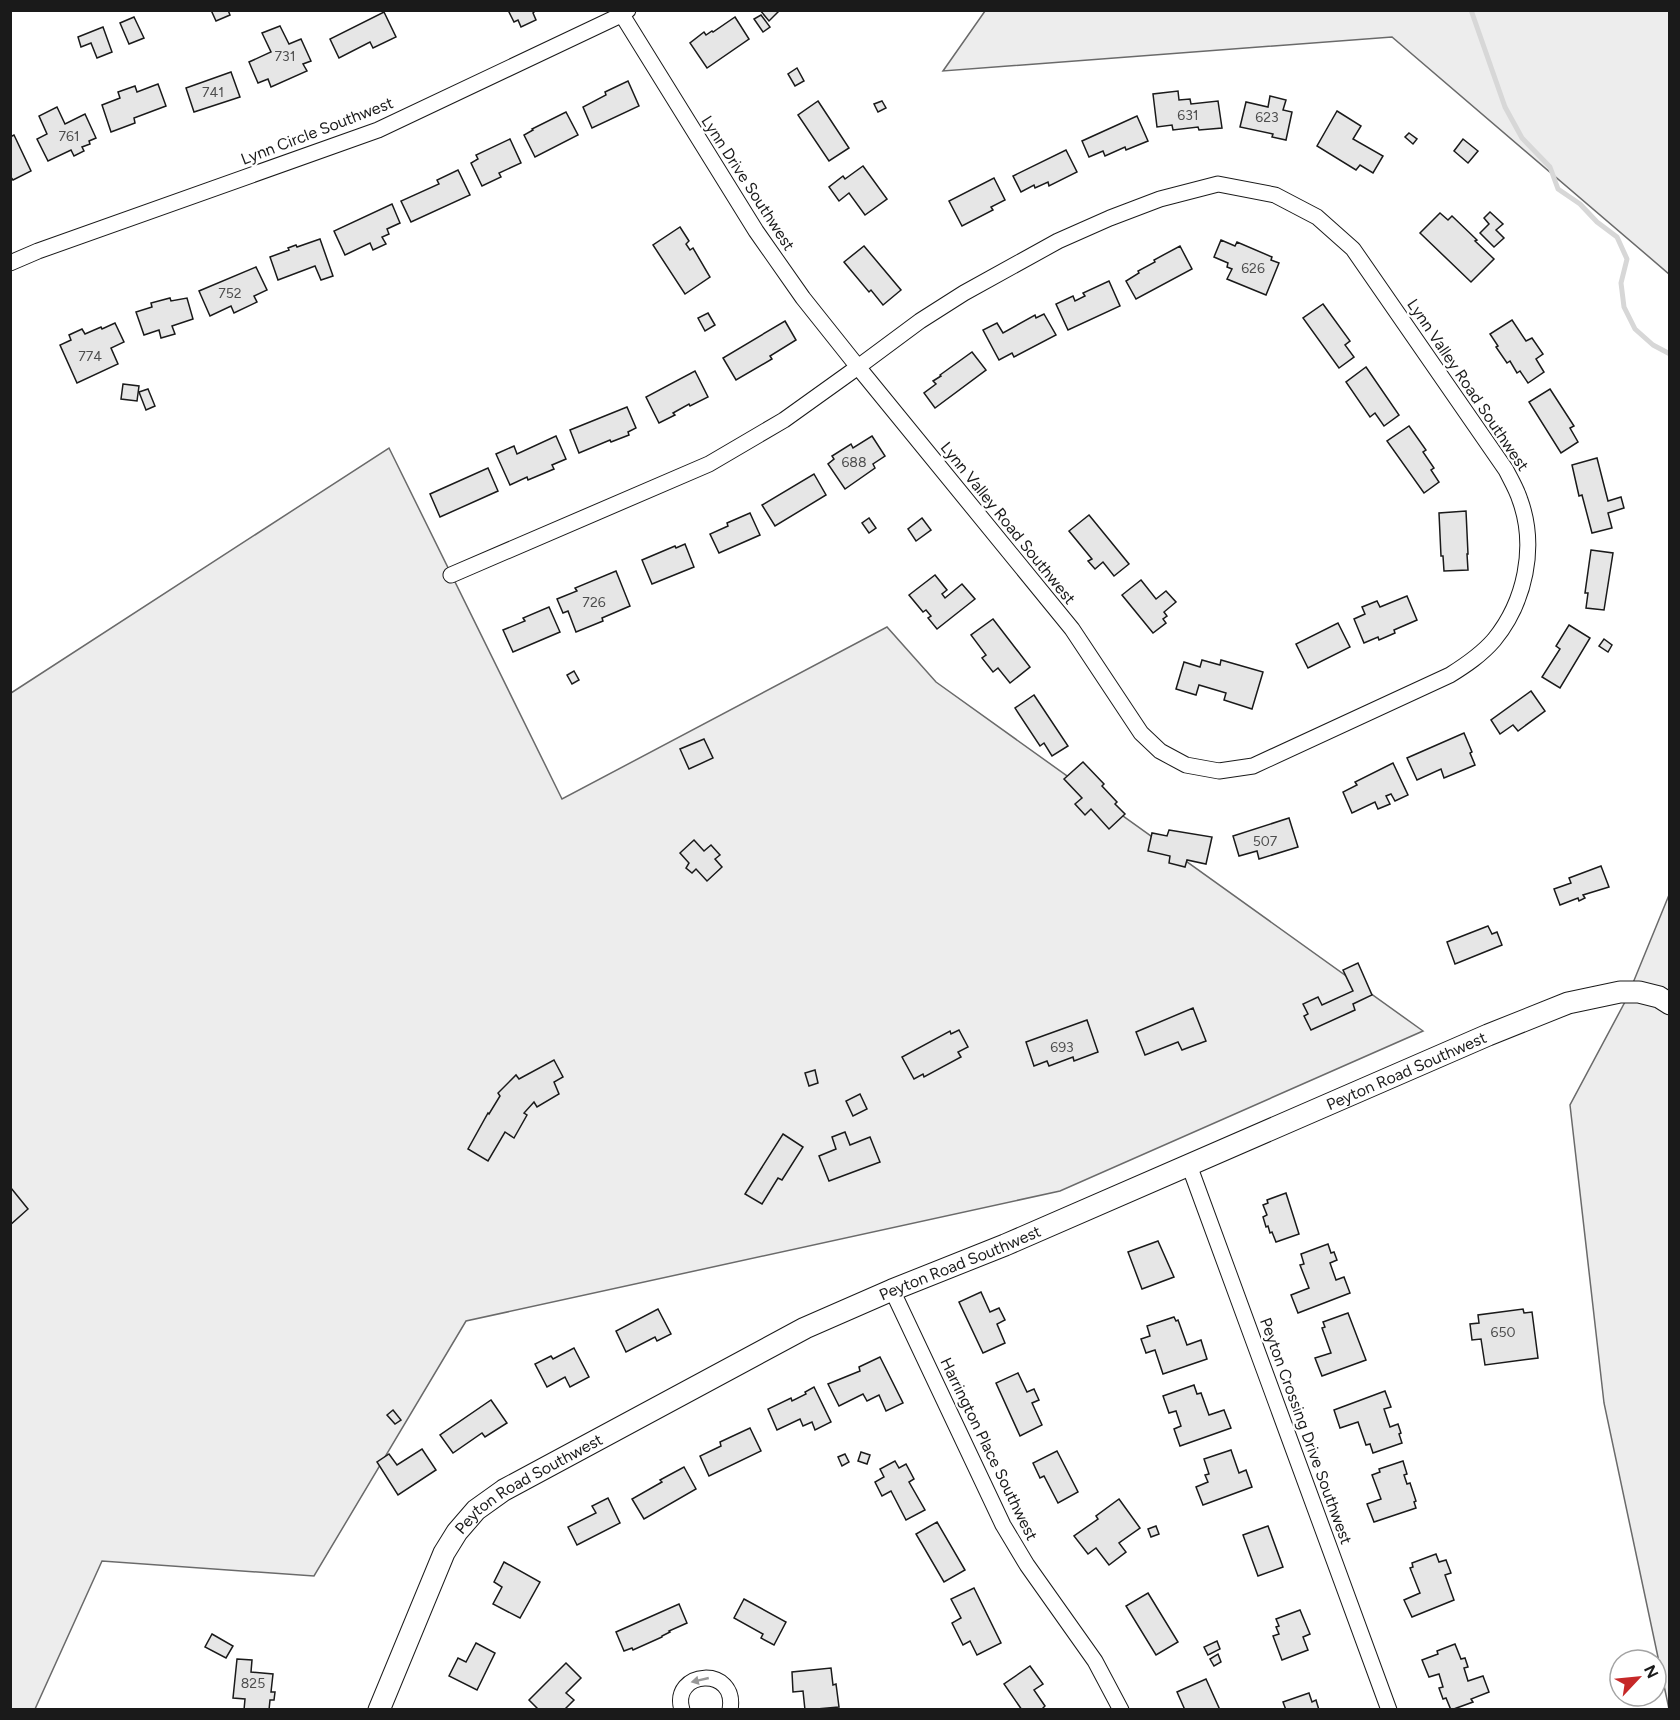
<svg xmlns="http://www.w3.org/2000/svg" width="1680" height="1720" font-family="Figtree,sans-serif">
  <rect width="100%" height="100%" fill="#fff"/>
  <g fill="#ededed" stroke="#6a6a6a" stroke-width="1.5">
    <polygon points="985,11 1669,11 1669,274 1392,37 943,71"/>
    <polygon points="389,448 562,799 887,627 936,682 1423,1031 1060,1191 466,1321 314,1576 102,1561 35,1709 11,1710 11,693"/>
    <polygon points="1669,895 1669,1709 1604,1403 1570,1105 1626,1000"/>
  </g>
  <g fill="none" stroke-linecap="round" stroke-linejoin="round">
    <polyline stroke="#d7d7d7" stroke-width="5" points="1471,10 1505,107 1522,138 1550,167 1558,189 1580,204 1597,222 1617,237 1627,259 1621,283 1624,307 1635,329 1653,345 1670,354"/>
  </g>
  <g fill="#e6e6e6" stroke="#1a1a1a" stroke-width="1.5">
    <polygon points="211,10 228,10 230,15 216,21"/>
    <polygon points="508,10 536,10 533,13 536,20 521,27 518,20 514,22"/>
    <polygon points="760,10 780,10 769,21"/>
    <polygon points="384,12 396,37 373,48 370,42 339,58 330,39"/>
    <polygon points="761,15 770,27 763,32 754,19"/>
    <polygon points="134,17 144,38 129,44 120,23"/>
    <polygon points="735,17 749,39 707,68 690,43 704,32 706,35 712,31 713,32"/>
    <polygon points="280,26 289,44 301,39 311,61 303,64 307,71 271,87 268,79 258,83 249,62 271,52 262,33"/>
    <polygon points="103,27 112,52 97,58 91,43 81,47 78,37"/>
    <polygon points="797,68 804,81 795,86 788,74"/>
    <polygon points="231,72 240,97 194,112 186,88"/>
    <polygon points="628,81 639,106 592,128 583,107 606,95 605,92"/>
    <polygon points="158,84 166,106 134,118 135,123 111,132 102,105 120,98 118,92 135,86 137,92"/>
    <polygon points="1178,91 1179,100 1190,99 1191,104 1218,101 1222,128 1199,130 1198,127 1173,130 1172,125 1157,127 1153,94"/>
    <polygon points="1270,96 1286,100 1283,110 1292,112 1286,140 1272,137 1273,134 1240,127 1246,102 1268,107"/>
    <polygon points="818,101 849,148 829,161 798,115"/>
    <polygon points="882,101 886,108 878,112 874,104"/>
    <polygon points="57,107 65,124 85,114 96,138 89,141 90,144 82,147 84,151 74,156 71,150 48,161 37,139 47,134 39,116"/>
    <polygon points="1337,111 1361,126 1353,139 1383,156 1373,173 1360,165 1356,170 1317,146"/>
    <polygon points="566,112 578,135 535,157 524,135 533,130 532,129"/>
    <polygon points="1137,116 1148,141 1126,150 1125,147 1105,156 1103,151 1089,157 1082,141"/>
    <polygon points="1409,133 1417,139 1413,144 1405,137"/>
    <polygon points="14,135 31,171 13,180 10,176 10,137"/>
    <polygon points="510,139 521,163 499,173 501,177 482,186 471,163 478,159 476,155"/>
    <polygon points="1463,139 1478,151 1468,163 1454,151"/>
    <polygon points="1066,150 1077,172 1049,186 1048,182 1035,188 1034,185 1021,192 1013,176"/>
    <polygon points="863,166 887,199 865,215 849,193 839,201 829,187 843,176 845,179"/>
    <polygon points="458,170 470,195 411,222 401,201 439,184 437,180"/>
    <polygon points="994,178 1005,200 991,207 993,210 962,226 949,201"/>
    <polygon points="392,204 400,223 387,229 389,234 382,237 386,244 373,250 370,243 345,255 334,231"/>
    <polygon points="1490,212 1503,224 1496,230 1504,238 1494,247 1480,233 1489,224 1484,218"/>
    <polygon points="1440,213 1448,220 1452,216 1477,240 1475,241 1494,259 1471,282 1420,233"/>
    <polygon points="680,227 689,241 686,244 690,250 693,248 710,277 685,294 653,245"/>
    <polygon points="320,239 333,276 321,280 315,266 278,280 270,257 289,250 288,248 296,245 297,247"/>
    <polygon points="1221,240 1235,246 1237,242 1272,257 1271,260 1279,263 1266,295 1227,279 1232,269 1227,267 1228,263 1214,257"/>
    <polygon points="864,246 901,290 883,305 871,290 869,292 844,262"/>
    <polygon points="1180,246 1192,269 1136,299 1126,281 1139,273 1138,271 1155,262 1154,260"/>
    <polygon points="256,267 267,290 254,296 257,302 234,313 231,306 210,316 199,291"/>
    <polygon points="1109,281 1120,306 1068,330 1056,304 1073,296 1075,301 1085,296 1083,293"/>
    <polygon points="170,298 171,301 187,298 193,319 172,326 175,334 161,338 159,330 144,335 136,312 152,307 151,303"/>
    <polygon points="1323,304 1350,341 1345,345 1354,357 1339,368 1303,318"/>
    <polygon points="708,313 715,325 705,331 698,318"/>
    <polygon points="1044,314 1056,335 1014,357 1012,353 999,360 983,330 997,323 1003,333 1035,315 1036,318"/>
    <polygon points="1512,320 1526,341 1532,338 1543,354 1536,359 1544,372 1528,383 1520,371 1517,373 1510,361 1507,363 1496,347 1498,346 1490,334"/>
    <polygon points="785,321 796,340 770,356 772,359 736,380 723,358"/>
    <polygon points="115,323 124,342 111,348 118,364 77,383 60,345 71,340 69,335 82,329 85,334 101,327 102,329"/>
    <polygon points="972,352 986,370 935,408 924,393 936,384 933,381 941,376 940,375"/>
    <polygon points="1366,367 1399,415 1384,426 1375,413 1370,417 1346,382"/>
    <polygon points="695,371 708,397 690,406 689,404 673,413 675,415 659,423 646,397"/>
    <polygon points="123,384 139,386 137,401 121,399"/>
    <polygon points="148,389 155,406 146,410 139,392"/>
    <polygon points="1550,389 1574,426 1570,428 1578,442 1561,453 1529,402"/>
    <polygon points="627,407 636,428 628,432 629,435 611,442 610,440 579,453 570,430"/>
    <polygon points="1409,426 1426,450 1423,452 1434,468 1431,470 1439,482 1424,493 1387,441"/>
    <polygon points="556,436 566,459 552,465 554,469 528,480 527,477 510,485 496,454 514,446 517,454"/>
    <polygon points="872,436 885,456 873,464 875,468 845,489 828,464 834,459 832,456 851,444 853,448"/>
    <polygon points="1597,458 1608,501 1621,497 1624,508 1608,513 1612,528 1592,533 1582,495 1579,496 1572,465"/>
    <polygon points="488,468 498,491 440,517 430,494"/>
    <polygon points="814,474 826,495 775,526 762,505"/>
    <polygon points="1466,511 1468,554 1467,554 1468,570 1444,571 1443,556 1441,556 1439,513"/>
    <polygon points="750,513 760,535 719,553 710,534 728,526 727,523"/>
    <polygon points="1089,515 1129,564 1114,576 1103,562 1095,569 1088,561 1092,559 1069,531"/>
    <polygon points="869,518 876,528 869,533 862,523"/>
    <polygon points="922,518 931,530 916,541 908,529"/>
    <polygon points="685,544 694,567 652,584 642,560 675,546 676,548"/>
    <polygon points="1591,550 1613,553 1604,610 1586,608 1588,593 1585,593"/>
    <polygon points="616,571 630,606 602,618 603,621 576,632 568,611 563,613 557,599 577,591 575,588"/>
    <polygon points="935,575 947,590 942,594 945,598 962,584 975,599 937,629 928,618 931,616 926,610 923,612 909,595"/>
    <polygon points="1141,580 1156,599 1166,591 1176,602 1164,612 1167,616 1163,619 1166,623 1153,633 1122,595"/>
    <polygon points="1407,596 1417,620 1394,630 1395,633 1379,640 1378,637 1364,643 1354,619 1365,614 1362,607 1377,601 1380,607"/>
    <polygon points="549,607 560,632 513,652 503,630 525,621 523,618"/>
    <polygon points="993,619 1030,667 1010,683 998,668 993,672 982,658 986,655 971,635"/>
    <polygon points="1338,623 1350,647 1308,668 1296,644"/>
    <polygon points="1569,625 1590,638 1560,688 1542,677 1560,649 1556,646"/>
    <polygon points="1604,639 1612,645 1608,652 1599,646"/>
    <polygon points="1202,660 1220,665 1221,660 1263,672 1252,709 1224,700 1226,693 1199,685 1196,695 1176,689 1184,662 1200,667"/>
    <polygon points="574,671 579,680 572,684 567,675"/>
    <polygon points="1531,691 1545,711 1518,731 1513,725 1500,734 1491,720"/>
    <polygon points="1034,695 1068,746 1052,756 1044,743 1040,746 1015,708"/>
    <polygon points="1464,733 1472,752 1470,753 1475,765 1444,778 1441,769 1417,780 1407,758"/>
    <polygon points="704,739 713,758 689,769 680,749"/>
    <polygon points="1083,762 1104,784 1102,786 1117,802 1115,804 1125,814 1109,829 1091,809 1085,815 1075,804 1082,798 1064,779"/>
    <polygon points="1393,763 1408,795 1395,801 1391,794 1386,796 1390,804 1378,809 1375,802 1352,813 1343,792 1357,785 1355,782"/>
    <polygon points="1289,818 1298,847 1259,859 1257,851 1239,856 1233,836"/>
    <polygon points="1169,830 1212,837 1206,864 1187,860 1185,867 1169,863 1170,856 1148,851 1152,833 1167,836"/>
    <polygon points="694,840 704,851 711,845 720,855 715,859 722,867 707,881 696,869 692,873 686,868 689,863 680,853"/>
    <polygon points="1601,866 1609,887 1583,895 1585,898 1579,901 1578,898 1560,905 1554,889 1571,883 1569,878"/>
    <polygon points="1488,926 1492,934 1497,932 1502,945 1455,964 1447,942"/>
    <polygon points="1358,963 1372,995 1353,1004 1355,1010 1311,1030 1304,1016 1308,1014 1303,1004 1318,997 1322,1005 1353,991 1343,970"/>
    <polygon points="1193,1008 1206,1041 1182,1050 1178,1042 1145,1055 1136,1032"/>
    <polygon points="1087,1020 1098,1052 1074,1061 1073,1057 1049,1066 1047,1061 1034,1066 1026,1042"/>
    <polygon points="959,1030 968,1047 958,1052 961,1057 924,1077 923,1074 914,1079 902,1057 950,1031 951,1034"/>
    <polygon points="554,1060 563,1077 554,1082 559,1094 537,1107 534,1102 524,1113 527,1115 514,1138 505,1132 488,1161 468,1149 488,1113 489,1114 500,1096 498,1093 516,1075 519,1079"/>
    <polygon points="815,1070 818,1083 809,1086 805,1073"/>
    <polygon points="860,1094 867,1109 853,1116 846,1101"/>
    <polygon points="845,1132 850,1145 870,1137 880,1162 829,1181 819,1156 836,1149 832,1137"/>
    <polygon points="783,1134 803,1147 782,1180 778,1178 762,1204 745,1194"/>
    <polygon points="11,1188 28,1209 10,1225 10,1188"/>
    <polygon points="1286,1193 1299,1234 1276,1242 1272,1232 1270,1233 1268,1226 1266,1227 1263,1217 1267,1215 1263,1205 1268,1203 1267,1200"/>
    <polygon points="1158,1241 1174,1277 1142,1289 1128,1252"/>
    <polygon points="1328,1244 1331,1253 1334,1252 1337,1260 1330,1263 1336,1280 1344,1277 1350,1293 1298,1313 1291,1295 1309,1288 1300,1265 1304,1264 1301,1254"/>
    <polygon points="981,1292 990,1312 999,1308 1005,1320 997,1324 1005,1343 983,1353 959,1302"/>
    <polygon points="658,1309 671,1334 657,1341 655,1337 626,1352 616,1331"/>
    <polygon points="1523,1309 1524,1313 1532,1312 1538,1358 1485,1365 1481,1339 1472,1340 1470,1324 1479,1323 1478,1315"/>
    <polygon points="1348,1313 1366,1360 1322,1376 1315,1358 1331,1353 1322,1328 1325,1327 1323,1322"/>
    <polygon points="1174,1317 1176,1321 1178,1320 1187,1345 1201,1340 1207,1359 1163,1374 1155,1350 1146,1353 1141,1339 1150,1336 1147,1326"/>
    <polygon points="574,1348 589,1377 570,1387 565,1377 547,1387 535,1364 551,1356 553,1359"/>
    <polygon points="880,1357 903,1403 886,1411 879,1395 867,1401 863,1394 839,1406 828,1384 860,1371 859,1367"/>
    <polygon points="1018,1373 1027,1392 1034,1389 1039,1400 1032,1403 1042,1425 1020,1436 996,1383"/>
    <polygon points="1194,1385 1197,1394 1201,1393 1209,1415 1224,1410 1231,1428 1180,1446 1174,1429 1181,1426 1176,1411 1169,1413 1163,1396"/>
    <polygon points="814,1387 831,1422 815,1430 812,1422 803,1426 800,1419 777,1430 768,1409 791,1398 792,1401 806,1394 805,1392"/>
    <polygon points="1385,1391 1391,1407 1384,1409 1390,1427 1398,1424 1401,1433 1399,1434 1402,1443 1373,1453 1370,1444 1366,1445 1358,1422 1340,1428 1334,1410"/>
    <polygon points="491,1400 507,1423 485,1437 482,1433 453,1453 440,1435"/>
    <polygon points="393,1410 401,1420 395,1424 387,1415"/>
    <polygon points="750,1428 761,1451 709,1476 700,1456 721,1446 720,1442"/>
    <polygon points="422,1449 436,1470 398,1495 377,1462 389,1454 397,1465"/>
    <polygon points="1231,1450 1239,1473 1246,1470 1252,1487 1203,1505 1196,1487 1208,1482 1205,1475 1209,1474 1204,1459"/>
    <polygon points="1057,1451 1078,1492 1058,1503 1044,1476 1040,1478 1033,1463"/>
    <polygon points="861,1452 870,1455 867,1464 858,1461"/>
    <polygon points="845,1454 849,1462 842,1466 838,1457"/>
    <polygon points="895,1461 899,1468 906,1464 914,1479 909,1482 925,1510 906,1520 891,1491 882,1496 875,1482 884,1477 880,1469"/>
    <polygon points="1403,1461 1407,1474 1404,1475 1407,1484 1410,1483 1416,1501 1414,1502 1416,1508 1374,1522 1367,1504 1381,1499 1372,1475 1380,1472 1379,1469"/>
    <polygon points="684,1467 696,1489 644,1519 632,1499 662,1482 660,1480"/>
    <polygon points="608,1498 620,1523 577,1545 568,1527 596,1513 592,1506"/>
    <polygon points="1119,1499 1140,1528 1119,1543 1126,1552 1109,1565 1096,1548 1088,1554 1074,1536 1098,1519 1096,1516"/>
    <polygon points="937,1522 965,1570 944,1582 916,1534"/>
    <polygon points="1156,1526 1159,1534 1151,1537 1148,1529"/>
    <polygon points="1268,1526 1283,1567 1258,1576 1243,1535"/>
    <polygon points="1436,1554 1439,1562 1446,1560 1451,1573 1445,1575 1454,1600 1412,1617 1404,1600 1420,1593 1410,1568 1413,1567 1412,1563"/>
    <polygon points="504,1562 540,1582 520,1618 493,1604 502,1587 494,1582"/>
    <polygon points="974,1588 1001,1643 977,1655 970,1641 963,1645 952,1623 961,1618 951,1599"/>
    <polygon points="1148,1593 1178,1642 1156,1655 1126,1606"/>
    <polygon points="744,1599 786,1622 774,1645 761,1638 763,1634 734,1618"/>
    <polygon points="679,1604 687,1623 669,1631 670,1632 662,1636 662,1637 633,1650 632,1648 624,1651 616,1632"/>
    <polygon points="1300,1610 1310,1634 1303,1637 1308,1650 1282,1660 1273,1636 1279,1634 1276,1627 1279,1626 1276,1619"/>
    <polygon points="212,1634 233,1646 226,1658 205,1647"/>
    <polygon points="1217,1641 1220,1649 1208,1655 1204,1647"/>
    <polygon points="476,1643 495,1653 477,1690 449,1676 458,1658 466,1662"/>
    <polygon points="1455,1644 1461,1659 1465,1658 1468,1667 1464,1668 1468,1681 1483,1676 1489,1692 1471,1699 1473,1702 1451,1710 1446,1698 1443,1699 1439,1688 1443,1687 1439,1674 1429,1677 1422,1660 1438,1654 1437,1651"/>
    <polygon points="1218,1654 1221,1662 1214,1666 1210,1659"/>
    <polygon points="237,1659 252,1660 251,1672 273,1674 271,1692 275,1692 274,1700 270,1700 269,1710 244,1710 245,1699 233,1698"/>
    <polygon points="566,1663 581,1678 566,1693 574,1700 564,1710 539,1710 529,1700"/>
    <polygon points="1030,1666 1043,1684 1034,1690 1045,1706 1041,1710 1022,1710 1004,1684"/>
    <polygon points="831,1668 833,1685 836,1684 839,1707 805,1710 803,1691 793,1692 792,1672"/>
    <polygon points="1206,1679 1220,1710 1185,1710 1177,1692"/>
    <polygon points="1309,1693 1312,1702 1316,1700 1319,1710 1286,1710 1283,1702"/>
  </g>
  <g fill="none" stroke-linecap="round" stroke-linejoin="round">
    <defs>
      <g id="street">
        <path d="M1218,184L1275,195L1317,217L1353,249L1506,470C1511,480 1517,490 1520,500C1537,547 1525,602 1494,640C1481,655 1466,665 1450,675L1253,766L1219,771L1186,765L1160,751L1141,733L1072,629L858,367L920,321L964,293L1058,241L1110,218L1160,199Z"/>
        <polyline points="10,263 38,251 378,130 621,15 628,10"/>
        <polyline points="451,575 709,464 784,420 858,367 803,298 756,231 619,10"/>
        <polyline points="1189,1165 1389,1710"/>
        <polyline points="892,1290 1003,1525 1027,1565 1095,1661 1121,1710"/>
        <path d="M682,1710C670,1670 738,1665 730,1710"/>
      </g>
      <g id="secondary">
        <path id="s1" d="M379,1710L444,1553L457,1532L476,1510L504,1490L805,1328L892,1290L1005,1245L1488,1035L1568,1003L1620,992H1639L1659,997L1670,1004"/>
      </g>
    </defs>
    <use href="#street" stroke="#1a1a1a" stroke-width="17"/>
    <use href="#secondary" stroke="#1a1a1a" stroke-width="23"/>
    <use href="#street" stroke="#fff" stroke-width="15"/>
    <use href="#secondary" stroke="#fff" stroke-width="21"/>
  </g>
  <defs><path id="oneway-solid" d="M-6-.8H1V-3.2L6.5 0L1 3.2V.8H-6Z" transform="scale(1.5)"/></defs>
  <use fill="#989898" href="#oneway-solid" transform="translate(700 1680) rotate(167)"/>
  <g text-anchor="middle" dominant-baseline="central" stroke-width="4.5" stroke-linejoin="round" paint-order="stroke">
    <g font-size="14" fill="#4d4d4d">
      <text x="285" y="56">731</text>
      <text x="213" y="92">741</text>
      <text x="1188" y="115">631</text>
      <text x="1267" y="117">623</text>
      <text x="69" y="136">761</text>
      <text x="1253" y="268">626</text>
      <text x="230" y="293">752</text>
      <text x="90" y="356">774</text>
      <text x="854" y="462">688</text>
      <text x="594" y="602">726</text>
      <text x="1265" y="841">507</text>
      <text x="1062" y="1047">693</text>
      <text x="1503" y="1332">650</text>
      <text x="253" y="1683">825</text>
    </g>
    <g font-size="16" fill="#1a1a1a" stroke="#fff">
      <text transform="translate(317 131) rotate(-21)">Lynn Circle Southwest</text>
      <text transform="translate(748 183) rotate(57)">Lynn Drive Southwest</text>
      <text transform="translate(1468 385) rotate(56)">Lynn Valley Road Southwest</text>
      <text transform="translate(1008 523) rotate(51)">Lynn Valley Road Southwest</text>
      <text stroke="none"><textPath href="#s1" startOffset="1254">Peyton Road Southwest</textPath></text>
      <text stroke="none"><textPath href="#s1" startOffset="768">Peyton Road Southwest</textPath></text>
      <text transform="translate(1306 1431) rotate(70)">Peyton Crossing Drive Southwest</text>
      <text transform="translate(989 1449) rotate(64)">Harrington Place Southwest</text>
      <text stroke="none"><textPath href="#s1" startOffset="282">Peyton Road Southwest</textPath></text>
    </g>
  </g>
  <rect width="1680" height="1720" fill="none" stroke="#1a1a1a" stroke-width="24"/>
  <g transform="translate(1638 1678) rotate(64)"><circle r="28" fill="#ffffff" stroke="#a3a3a3" stroke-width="1.5"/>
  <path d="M0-4.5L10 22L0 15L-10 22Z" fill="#c62828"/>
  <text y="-9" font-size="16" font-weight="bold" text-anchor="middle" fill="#1a1a1a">N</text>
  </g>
</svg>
